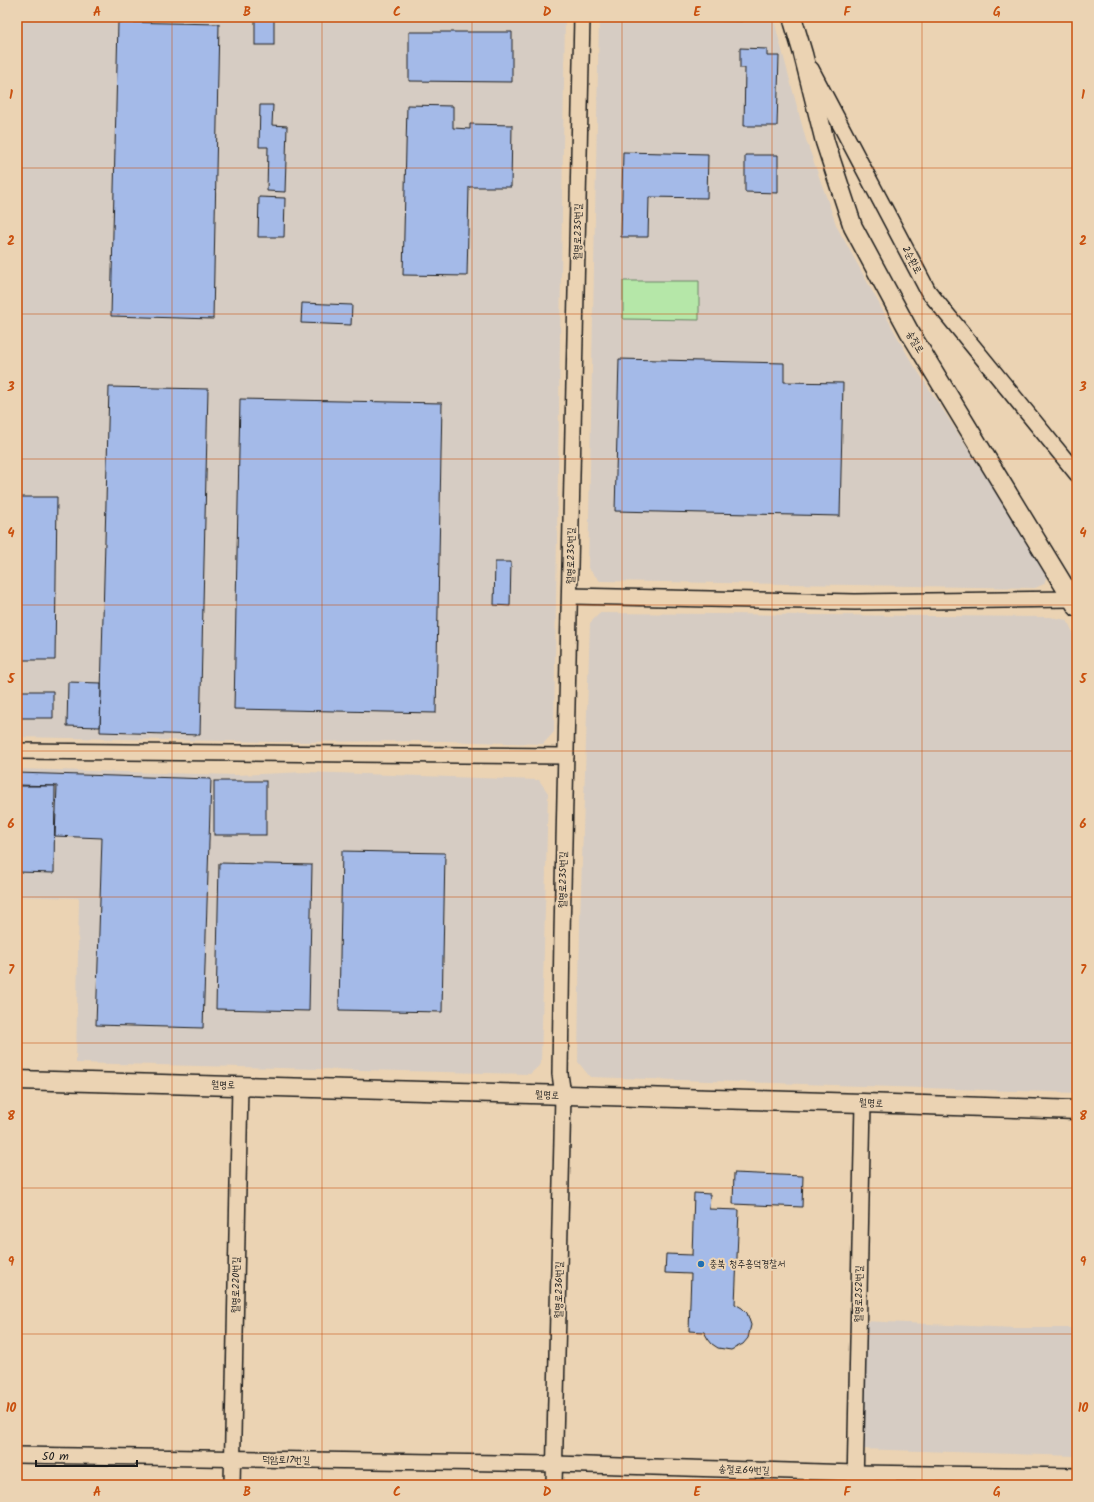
<svg xmlns="http://www.w3.org/2000/svg" width="1094" height="1502" font-family="Kalam,'Poor Story',sans-serif">
  <rect width="100%" height="100%" fill="#ebd3b3"/>
  <filter id="ink" filterUnits="userSpaceOnUse"><feTurbulence type="fractalNoise" baseFrequency=".025" numOctaves="2"/><feDisplacementMap in="SourceGraphic" scale="8" xChannelSelector="R" yChannelSelector="G"/><feConvolveMatrix kernelMatrix="1 2 1 2 8 2 1 2 1" color-interpolation-filters="sRGB"/></filter>
  <g filter="url(#ink)">
    <g fill="#d6ccc3">
      <polygon points="17,17 565,17 554,732 543,744 444,741 277,742 17,737"/>
      <polygon points="599,17 773,17 806,140 837,227 908,356 1044,566 1047,575 1044,584 1035,588 600,581 588,568"/>
      <polygon points="600,613 1050,617 1067,620 1077,641 1077,1093 590,1077 578,1062 580,920 590,623"/>
      <polygon points="17,769 235,775 306,772 539,780 548,793 541,1064 530,1074 76,1063 79,898 17,896"/>
      <polygon points="863,1321 1015,1328 1077,1328 1077,1456 858,1449"/>
    </g>
    <polygon fill="#b5e7a8" stroke="#688262" points="623,281 699,281 699,320 623,319"/>
    <g fill="#a4bae8" stroke="#1c1c1c">
      <rect x="255" y="17" width="19" height="28"/>
      <polygon points="688,17 742,17 742,21 688,20"/>
      <polygon points="118,22 219,24 213,319 111,316"/>
      <polygon points="409,32 512,32 512,82 409,81"/>
      <polygon points="740,48 767,49 767,56 779,56 777,126 744,126 745,68 740,68"/>
      <polygon points="260,105 273,105 272,125 287,126 285,192 267,191 268,147 259,147"/>
      <polygon points="407,105 453,106 453,128 470,129 470,124 512,125 511,187 469,187 467,276 403,275"/>
      <polygon points="623,152 708,154 707,198 649,197 648,237 621,237"/>
      <polygon points="745,155 778,155 778,193 745,192"/>
      <polygon points="259,197 285,198 284,237 258,237"/>
      <polygon points="302,303 352,305 351,325 301,323"/>
      <polygon points="619,359 784,363 784,382 843,383 840,516 615,511"/>
      <polygon points="109,387 208,389 200,735 100,732"/>
      <polygon points="240,399 442,403 436,713 234,709"/>
      <polygon points="17,497 57,497 55,660 17,660"/>
      <polygon points="495,562 511,562 510,606 494,605"/>
      <polygon points="68,682 101,683 100,727 67,726"/>
      <polygon points="17,686 18,691 53,691 53,718 17,718"/>
      <polygon points="17,773 211,779 203,1028 96,1025 102,838 55,836 57,786 17,785"/>
      <rect x="214" y="781" width="52" height="54"/>
      <polygon points="17,786 55,786 54,873 17,872"/>
      <polygon points="342,851 445,853 442,1012 339,1010"/>
      <polygon points="219,863 312,865 309,1011 216,1009"/>
      <polygon points="734,1173 803,1176 802,1207 733,1204"/>
      <polygon points="694,1193 710,1194 709,1209 739,1210 735,1304 742,1308 747,1313 751,1325 748,1338 743,1344 731,1350 718,1348 712,1344 708,1339 704,1332 689,1331 691,1274 665,1273 666,1254 692,1255"/>
    </g>
    <g fill="none" stroke-linecap="round" stroke-linejoin="round">
      <defs>
        <g id="minor">
          <polyline points="811,69 928,291 1077,474"/>
          <polyline points="570,596 855,602 1072,599 1077,596"/>
          <polyline points="17,751 566,756"/>
          <polyline points="17,1455 555,1464 855,1473 1077,1476"/>
          <polyline points="232,1485 240,1085"/>
          <polyline points="554,1485 563,1095 560,1074 562,934 582,17"/>
          <polyline points="855,1485 863,1103"/>
        </g>
        <g id="tertiary">
          <polyline points="792,17 803,54 825,142 853,227 909,331 1077,607"/>
          <polyline points="17,1080 863,1103 1077,1110"/>
        </g>
      </defs>
      <use href="#minor" stroke="#1c1c1c" stroke-width="18"/>
      <use href="#tertiary" stroke="#1c1c1c" stroke-width="21"/>
      <use href="#minor" stroke="#ebd3b3" stroke-width="15"/>
      <use href="#tertiary" stroke="#ebd3b3" stroke-width="18"/>
    </g>
  </g>
  <path fill="none" stroke="#c9500e" stroke-width="1" stroke-opacity="0.55" d="M172,17V1485M322,17V1485M472,17V1485M622,17V1485M772,17V1485M922,17V1485M17,168H1077M17,314H1077M17,459H1077M17,605H1077M17,751H1077M17,897H1077M17,1043H1077M17,1188H1077M17,1334H1077"/>
  <circle fill="#1f6fb2" stroke="#ebd3b3" stroke-width="1.5" cx="701" cy="1264" r="4"/>
  <g text-anchor="middle" dominant-baseline="central" stroke-width="4" stroke-linejoin="round" paint-order="stroke">
    <g font-size="10" fill="#1c1c1c" stroke="#ebd3b3">
      <text transform="translate(578 232) rotate(-89)">월명로235번길</text>
      <text transform="translate(912 260) rotate(62)">2순환로</text>
      <text transform="translate(915 342) rotate(59)">송절로</text>
      <text transform="translate(571 556) rotate(-89)">월명로235번길</text>
      <text transform="translate(563 880) rotate(-89)">월명로235번길</text>
      <text transform="translate(223 1085) rotate(1)">월명로</text>
      <text transform="translate(547 1095) rotate(2)">월명로</text>
      <text transform="translate(871 1103) rotate(2)">월명로</text>
      <text transform="translate(236 1285) rotate(-89)">월명로220번길</text>
      <text transform="translate(559 1290) rotate(-89)">월명로236번길</text>
      <text transform="translate(859 1294) rotate(-89)">월명로252번길</text>
      <text transform="translate(286 1460) rotate(1)">덕암로17번길</text>
      <text transform="translate(744 1470) rotate(2)">송절로64번길</text>
    </g>
    <g font-size="10" fill="#1c1c1c" stroke="#ebd3b3" text-anchor="start">
      <text x="709" y="1264">충북 청주흥덕경찰서</text>
    </g>
  </g>
  <rect width="1094" height="1502" fill="none" stroke="#ebd3b3" stroke-width="44"/>
  <path d="M36 1460v6h101v-6" fill="none" stroke="#1c1c1c" stroke-width="2"/>
  <text x="42" y="1460" font-size="12" fill="#1c1c1c" stroke="#ebd3b3" stroke-width="3" paint-order="stroke">50 m</text>
  <rect x="22" y="22" width="1050" height="1458" fill="none" stroke="#c9500e" stroke-width="1.5"/>
  <g font-size="13" text-anchor="middle" font-weight="bold" fill="#c9500e">
    <text x="97" y="16">A</text>
    <text x="247" y="16">B</text>
    <text x="397" y="16">C</text>
    <text x="547" y="16">D</text>
    <text x="697" y="16">E</text>
    <text x="847" y="16">F</text>
    <text x="997" y="16">G</text>
    <text x="11" y="99">1</text>
    <text x="1083" y="99">1</text>
    <text x="11" y="245">2</text>
    <text x="1083" y="245">2</text>
    <text x="11" y="391">3</text>
    <text x="1083" y="391">3</text>
    <text x="11" y="537">4</text>
    <text x="1083" y="537">4</text>
    <text x="11" y="683">5</text>
    <text x="1083" y="683">5</text>
    <text x="11" y="828">6</text>
    <text x="1083" y="828">6</text>
    <text x="11" y="974">7</text>
    <text x="1083" y="974">7</text>
    <text x="11" y="1120">8</text>
    <text x="1083" y="1120">8</text>
    <text x="11" y="1266">9</text>
    <text x="1083" y="1266">9</text>
    <text x="11" y="1412">10</text>
    <text x="1083" y="1412">10</text>
    <text x="97" y="1496">A</text>
    <text x="247" y="1496">B</text>
    <text x="397" y="1496">C</text>
    <text x="547" y="1496">D</text>
    <text x="697" y="1496">E</text>
    <text x="847" y="1496">F</text>
    <text x="997" y="1496">G</text>
  </g>
</svg>
